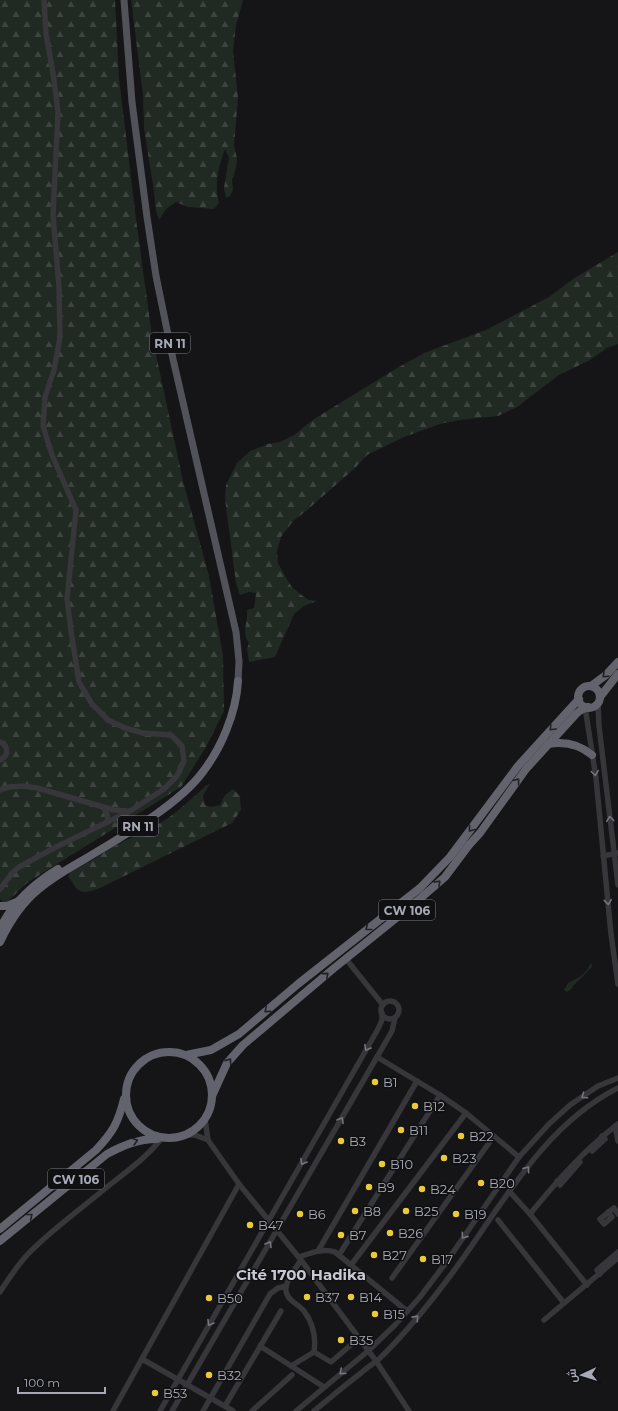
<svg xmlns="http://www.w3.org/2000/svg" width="618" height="1411" font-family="Montserrat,Cairo,sans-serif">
  <defs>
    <pattern id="forest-firs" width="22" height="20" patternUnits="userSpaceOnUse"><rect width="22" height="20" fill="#212923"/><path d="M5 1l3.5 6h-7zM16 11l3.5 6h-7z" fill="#3e4541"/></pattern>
  </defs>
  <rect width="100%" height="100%" fill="#151517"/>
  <g fill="url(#forest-firs)">
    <polygon points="0,0 115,0 119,78 136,219 152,336 183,481 209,576 223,656 224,711 206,747 181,787 28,882 5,904 0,899"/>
    <path d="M131,0H243L236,25L233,51L238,98L234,145L237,159L236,168L232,180L233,190L230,196L226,198L224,188L229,158L225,149C218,169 214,182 219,203L214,209L188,207L176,202L166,209L159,220L156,211L153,185L144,128L143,95Z"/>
    <path d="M618,252V344L607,348L590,360L559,375L517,407L498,416L460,420L440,424L404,437L367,455L355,468L306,511L293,521L281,537L277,551L278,563L284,574L291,586L300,594L309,600L317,601L304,606L294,614L275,657L249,662L247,649L249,643C241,632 248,623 247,610L254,608L256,593L249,592L240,595L236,583L225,499L226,485L237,463L250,451L268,444L280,442L294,435L314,419L397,368L424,353L486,330L549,297L573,279Z"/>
    <path d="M210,783L203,796L205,805L211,807L220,805L225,795L233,789L240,796L241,810L232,823L102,887C94,890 83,896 76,888C73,884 72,880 68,877L71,871C88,864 98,856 113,847C127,839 143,833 157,825C177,814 192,797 210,783Z"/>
  </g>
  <path fill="#212923" d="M591,962L592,967L572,987L573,988L567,992L564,990L568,983C578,978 586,975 591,962Z"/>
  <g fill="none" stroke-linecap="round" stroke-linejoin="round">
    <g stroke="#36363b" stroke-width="5.5">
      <polyline points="598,702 599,726 618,885"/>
      <polyline points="585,707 596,778 611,934 618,984"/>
      <path d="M0,742L4,744C9,750 7,757 0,760"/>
      <polyline points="0,790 9,787 23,786 37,788 114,810 128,811"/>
      <polyline points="103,807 107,814 108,822"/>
      <polyline points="603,856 618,853"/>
      <polyline points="0,889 12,873 19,867 54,848 130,811 164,789 177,776 184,761 182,746 171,735 143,733 125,728 108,720 92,704 79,682 71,631 67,599 76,510 52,455 43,426 45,397 54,370 60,337 59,287 53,215 58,112 53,73 46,34 44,0"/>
      <polyline points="346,959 383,1005"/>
      <circle cx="390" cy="1010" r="9"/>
      <polyline points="377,1057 440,1095 466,1113 519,1157"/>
      <polyline points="205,1119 208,1140 239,1184 301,1260 376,1361 409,1411"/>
      <polyline points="615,1126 618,1141"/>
      <polyline points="187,1135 195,1135 208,1140"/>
      <polyline points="592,1151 605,1139 602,1136"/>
      <polyline points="557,1181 560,1185 580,1162"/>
      <polyline points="510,1192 530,1214 587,1285"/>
      <polyline points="608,1212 612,1217 604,1224 600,1219 614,1208 618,1214"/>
      <path d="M530,1214C557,1181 584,1150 618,1124"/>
      <polyline points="498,1220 564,1303"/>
      <polyline points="318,1251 417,1081"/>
      <polyline points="339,1255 440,1095"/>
      <path d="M299,1257C311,1253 322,1248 335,1252L407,1311"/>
      <polyline points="351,1265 466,1113"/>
      <polyline points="600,1274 597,1270 618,1252"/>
      <polyline points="392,1278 494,1136"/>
      <path d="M0,1292C10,1277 19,1262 32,1250C55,1227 82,1208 107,1187C126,1172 147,1157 162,1138"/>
      <polyline points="544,1320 618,1258"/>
      <polyline points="260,1346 324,1387"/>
      <polyline points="314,1352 331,1362 359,1338"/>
      <polyline points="142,1359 233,1411"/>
      <path d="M291,1366L314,1352C316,1338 313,1323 304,1311C297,1303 284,1299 286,1287C288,1277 296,1268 301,1260"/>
      <polyline points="225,1406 281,1311"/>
      <polyline points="113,1411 239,1184"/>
      <polyline points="160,1411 378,1029 382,1020 382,1013"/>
      <polyline points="172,1411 377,1057 392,1031 395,1018"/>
      <polyline points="203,1411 270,1294 278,1288 286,1286"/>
      <polyline points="252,1411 292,1375"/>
      <polyline points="296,1411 368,1351 395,1325 420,1297 445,1264 519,1157 549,1124 570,1105 598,1086 618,1078"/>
      <path d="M314,1411C330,1398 345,1385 361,1373C366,1368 373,1364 378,1360C403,1336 426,1308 447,1280C499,1212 539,1128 618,1088"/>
    </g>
    <polyline stroke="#52535a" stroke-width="7" points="124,0 132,102 147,217 156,276 173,359 236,632 239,661 238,681"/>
    <g stroke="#62636c" stroke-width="8">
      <polyline points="591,686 606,675 618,662"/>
      <circle cx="589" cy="697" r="11"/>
      <polyline points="600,697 618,674"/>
      <path d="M548,744C565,741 579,744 592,755"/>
      <polyline points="0,906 7,906 19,901"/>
      <path d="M0,929C11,904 35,883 58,869"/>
      <path d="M0,942C9,923 23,902 39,889C53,877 69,868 85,859C121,837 177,806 202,773C212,760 220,746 226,731C233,714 237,698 238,681"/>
      <circle cx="169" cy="1095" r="43"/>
      <polyline points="186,1055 211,1050 239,1034 298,984 420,888 450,857 518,766 579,699"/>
      <polyline points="212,1096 227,1063 243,1045 333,969 415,903 445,877 469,845 480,833 526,769 576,714 581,710 588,707"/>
      <path d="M0,1229L96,1150C113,1132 118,1123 124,1099"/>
      <path d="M0,1241L107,1154C124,1145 138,1139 157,1139"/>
    </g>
  </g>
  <defs><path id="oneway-chevron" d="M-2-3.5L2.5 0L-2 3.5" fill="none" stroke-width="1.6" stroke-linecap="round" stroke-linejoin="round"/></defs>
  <g stroke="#202124">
    <use href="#oneway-chevron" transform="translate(605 675) rotate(137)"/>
    <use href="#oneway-chevron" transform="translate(552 728) rotate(133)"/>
    <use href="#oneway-chevron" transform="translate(517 781) rotate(-53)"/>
    <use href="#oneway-chevron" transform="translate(471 829) rotate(128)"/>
    <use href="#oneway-chevron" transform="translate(438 883) rotate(-44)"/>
    <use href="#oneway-chevron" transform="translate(368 928) rotate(142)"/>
    <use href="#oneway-chevron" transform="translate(326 975) rotate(-40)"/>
    <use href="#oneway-chevron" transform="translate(267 1010) rotate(139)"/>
    <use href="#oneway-chevron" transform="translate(229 1061) rotate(-55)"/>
    <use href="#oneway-chevron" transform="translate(135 1141) rotate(-17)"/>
    <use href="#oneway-chevron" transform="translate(30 1216) rotate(-39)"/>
  </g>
  <g stroke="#74767f">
    <use href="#oneway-chevron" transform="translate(595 773) rotate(82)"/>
    <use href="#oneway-chevron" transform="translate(610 819) rotate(-97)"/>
    <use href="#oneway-chevron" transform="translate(608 902) rotate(84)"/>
    <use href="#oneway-chevron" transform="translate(367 1048) rotate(119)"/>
    <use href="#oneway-chevron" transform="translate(584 1096) rotate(146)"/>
    <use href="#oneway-chevron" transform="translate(341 1120) rotate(-60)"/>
    <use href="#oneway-chevron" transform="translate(303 1162) rotate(119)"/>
    <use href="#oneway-chevron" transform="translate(527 1169) rotate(-54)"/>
    <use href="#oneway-chevron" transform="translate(464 1236) rotate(125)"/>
    <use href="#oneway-chevron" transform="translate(269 1244) rotate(-59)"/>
    <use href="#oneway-chevron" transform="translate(416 1318) rotate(-48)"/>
    <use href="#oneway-chevron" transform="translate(210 1323) rotate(120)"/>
    <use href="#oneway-chevron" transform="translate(342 1372) rotate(140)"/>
  </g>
  <g fill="#ebca38" stroke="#101012" stroke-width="1.5">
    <circle cx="375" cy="1082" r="4"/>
    <circle cx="415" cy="1106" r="4"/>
    <circle cx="401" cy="1130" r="4"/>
    <circle cx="461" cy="1136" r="4"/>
    <circle cx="341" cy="1141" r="4"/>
    <circle cx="444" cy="1158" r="4"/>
    <circle cx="382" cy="1164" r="4"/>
    <circle cx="481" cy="1183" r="4"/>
    <circle cx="369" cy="1187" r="4"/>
    <circle cx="422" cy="1189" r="4"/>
    <circle cx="355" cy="1211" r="4"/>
    <circle cx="406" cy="1211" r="4"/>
    <circle cx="300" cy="1214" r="4"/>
    <circle cx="456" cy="1214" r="4"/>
    <circle cx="250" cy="1225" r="4"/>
    <circle cx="390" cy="1233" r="4"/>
    <circle cx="341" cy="1235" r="4"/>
    <circle cx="374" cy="1255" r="4"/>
    <circle cx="423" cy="1259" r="4"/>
    <circle cx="307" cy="1297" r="4"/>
    <circle cx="351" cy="1297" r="4"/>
    <circle cx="209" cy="1298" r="4"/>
    <circle cx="375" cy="1314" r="4"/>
    <circle cx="341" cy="1340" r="4"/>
    <circle cx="209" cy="1375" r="4"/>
    <circle cx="155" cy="1393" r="4"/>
  </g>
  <g text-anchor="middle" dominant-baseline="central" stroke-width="3" stroke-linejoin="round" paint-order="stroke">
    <g fill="#101012" stroke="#7a7c85" stroke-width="1">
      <rect x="150" y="333" width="40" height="20" rx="3"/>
      <rect x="118" y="816" width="40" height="20" rx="3"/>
      <rect x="379" y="900" width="56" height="20" rx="3"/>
      <rect x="48" y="1169" width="56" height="20" rx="3"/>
    </g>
    <g font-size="12" font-weight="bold" fill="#a7aab6">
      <text x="170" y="343">RN 11</text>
      <text x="138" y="826">RN 11</text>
      <text x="407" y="910">CW 106</text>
      <text x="76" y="1179">CW 106</text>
    </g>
    <g font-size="13" fill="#a7aab6" stroke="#101012" text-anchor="start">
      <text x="383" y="1082">B1</text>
      <text x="423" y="1106">B12</text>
      <text x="409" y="1130">B11</text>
      <text x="469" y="1136">B22</text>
      <text x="349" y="1141">B3</text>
      <text x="452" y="1158">B23</text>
      <text x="390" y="1164">B10</text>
      <text x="489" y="1183">B20</text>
      <text x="377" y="1187">B9</text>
      <text x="430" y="1189">B24</text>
      <text x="363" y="1211">B8</text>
      <text x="414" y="1211">B25</text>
      <text x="308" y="1214">B6</text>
      <text x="464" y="1214">B19</text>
      <text x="258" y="1225">B47</text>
      <text x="398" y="1233">B26</text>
      <text x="349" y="1235">B7</text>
      <text x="382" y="1255">B27</text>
      <text x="431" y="1259">B17</text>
      <text x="315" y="1297">B37</text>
      <text x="359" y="1297">B14</text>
      <text x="217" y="1298">B50</text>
      <text x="383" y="1314">B15</text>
      <text x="349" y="1340">B35</text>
      <text x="217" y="1375">B32</text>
      <text x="163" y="1393">B53</text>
    </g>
    <g font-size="15" font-weight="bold" fill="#c8c9d2" stroke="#101012">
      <text x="301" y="1274">Cité 1700 Hadika</text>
    </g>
  </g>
  <g transform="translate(582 1375) rotate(266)" stroke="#101012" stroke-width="3" paint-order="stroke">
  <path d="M0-3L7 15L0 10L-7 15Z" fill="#a7aab6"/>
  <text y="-6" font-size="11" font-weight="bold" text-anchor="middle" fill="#a7aab6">ش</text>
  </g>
  <path d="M18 1387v6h87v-6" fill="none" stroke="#a7aab6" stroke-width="2"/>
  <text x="24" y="1387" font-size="12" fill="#a7aab6" stroke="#101012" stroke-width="3" paint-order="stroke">100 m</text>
</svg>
